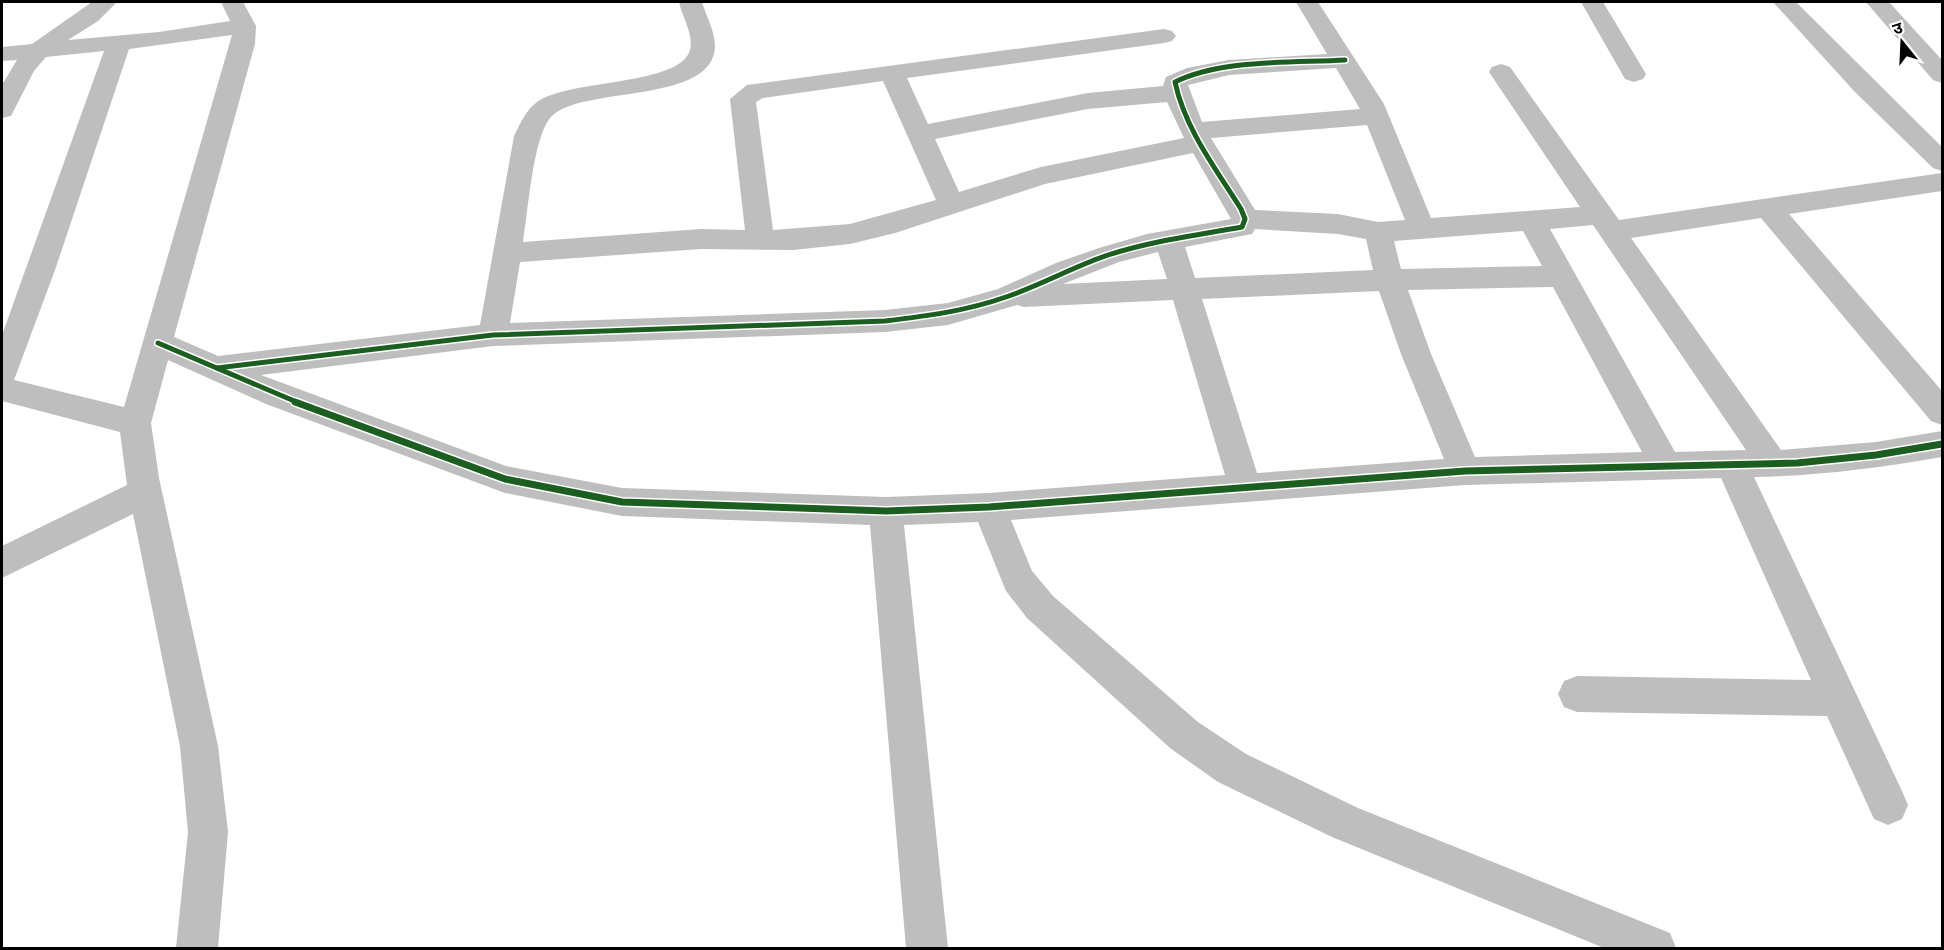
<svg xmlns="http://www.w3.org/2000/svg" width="1944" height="950" font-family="Ubuntu,'Noto Sans Devanagari',sans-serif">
  <rect width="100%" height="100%" fill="#fff"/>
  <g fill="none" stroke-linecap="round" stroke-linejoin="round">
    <g fill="#bebebe" fill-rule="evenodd">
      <path d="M92,2H117L98,21L68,40L159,32L230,21L221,2H243L256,26L255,44L174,337L218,356L480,325L514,136C520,124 526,110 537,102C568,79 680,86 690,50C694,35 682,16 679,2H702C706,16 715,31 715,46C714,105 581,85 551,117C533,136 528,213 523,242L701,229L745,230L730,99L747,85L1164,29L1172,31L1176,36L1172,41L1164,43L907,78L928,124L1088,93L1163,86L1166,77L1187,68L1229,60L1327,54L1296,2H1318L1384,104L1431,218L1580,207L1489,72L1492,67L1501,64L1510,67L1619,220L1942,173V191L1789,214L1942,391V425L1931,421L1761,218L1631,238L1781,450L1876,442L1942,431V457C1879,468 1817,476 1754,477L1902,791L1908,805L1902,819L1888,825L1874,819L1827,716L1577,712L1564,707L1558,694L1564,681L1577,676L1811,680L1721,478L1465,485L1011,520L1032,571L1053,596L1198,722L1246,754L1358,808L1670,933L1676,948H1604L1332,837L1218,782L1170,748L1027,618L1006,591L978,522L904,525L948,948H906L870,525L622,516L505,493L266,404L168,360L151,423L159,478L218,746L228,832L218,948H176L188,832L180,746L133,514L2,578V546L127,485L120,432L2,401V335L104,51L46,57L34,71L11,116L2,118V85L17,60L2,61V47L32,44ZM232,35L124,407L14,380L55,270L129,49ZM1336,68L1360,109L1202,122L1188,85L1229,75ZM883,81L936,200L850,224L773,230L756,102L763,98ZM1167,102L1184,138L1041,167L959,192L935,139L1088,109ZM1367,125L1405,220L1378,222L1338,214L1255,210L1211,138ZM1193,153L1231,219L1147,234L1099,248L1056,263L998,289L948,303L885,310L510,323L520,262L701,249L793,250L850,244L895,233L1045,184ZM1593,225L1746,450L1675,452L1550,229ZM1255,229L1338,234L1366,239L1373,270L1195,278L1185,247L1252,234ZM1523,231L1542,266L1401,269L1394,241ZM1158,252L1167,279L1063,284L1119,262ZM1553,287L1642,452L1475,457L1431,354L1408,290ZM1379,291L1401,354L1444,459L1257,473L1202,299ZM1173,300L1225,475L989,493L886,497L622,488L506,466L261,375L493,346L885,332L948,325L1017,305L1024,307Z"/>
      <polygon points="1581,2 1603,2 1646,74 1643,79 1634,82 1625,79"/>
      <polygon points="1773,2 1796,2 1942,147 1942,171 1933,168 1855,92"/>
      <polygon points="1866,2 1889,2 1942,60 1942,83 1933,80"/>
    </g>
    <defs>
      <g id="cycleway-far1">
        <polyline points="158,343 299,403"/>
        <path d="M217,368L493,335L885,321C927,316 966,311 1006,297C1041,285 1073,267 1108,255C1151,241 1197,235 1242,227L1245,219L1241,209C1216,169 1185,129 1175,82C1222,59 1293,63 1345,60"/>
      </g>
      <polyline id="cycleway" points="295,402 505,479 622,502 886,511 989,507 1465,471 1797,463 1876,455 1942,444"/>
    </defs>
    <use href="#cycleway-far1" stroke="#fff" stroke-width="8"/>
    <use href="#cycleway" stroke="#fff" stroke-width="10"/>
    <use href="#cycleway-far1" stroke="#1b5e20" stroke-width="5"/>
    <use href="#cycleway" stroke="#1b5e20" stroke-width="7"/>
  </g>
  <rect width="1944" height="950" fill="none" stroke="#000000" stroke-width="6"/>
  <g transform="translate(1902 42) rotate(342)" stroke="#ffffff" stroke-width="4.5" paint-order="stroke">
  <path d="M0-4.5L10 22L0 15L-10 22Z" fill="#000000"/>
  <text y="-9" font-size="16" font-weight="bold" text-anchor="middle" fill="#000000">उ</text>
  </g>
</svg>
